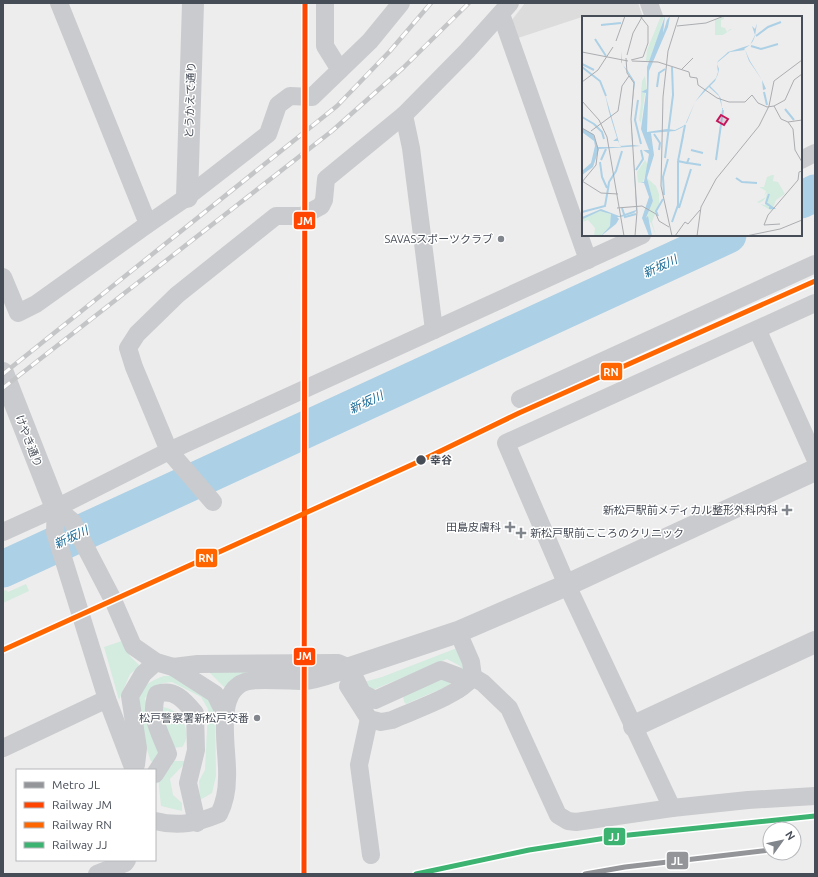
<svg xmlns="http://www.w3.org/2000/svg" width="818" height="877" font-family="Ubuntu,'Noto Sans JP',sans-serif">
  <rect width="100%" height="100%" fill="#eeeded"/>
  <polygon fill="#dcdcdc" points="525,3 638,3 643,17 583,17 583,20 582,17 518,38 512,20"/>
  <g fill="#d4ebe0">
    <polygon points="26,584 29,591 3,603 3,591 6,590 8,592"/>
    <polygon points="122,641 130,656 140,666 130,674 119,700 104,647"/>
    <polygon points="457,648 466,674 460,666 447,659 368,692 364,682 382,677"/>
    <polygon points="269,668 239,676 224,687 207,670"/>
    <path d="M164,676H172L206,694L215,710L216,776L212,793L200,800L199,781L205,770L208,709L201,697L172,682L163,683L154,689L145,698L148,725L160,755L154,763L151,761C147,752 135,707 137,700C139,686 153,680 164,676Z"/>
    <polygon points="448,678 451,681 450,685 406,704 404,702 403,696 435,681"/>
    <path d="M163,707C180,709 194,733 182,747L173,748L160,708Z"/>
    <polygon points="173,761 187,761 170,779 173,795 182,803 182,811 161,806 158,777 171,767"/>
  </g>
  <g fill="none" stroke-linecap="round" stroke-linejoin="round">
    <g stroke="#acd0e5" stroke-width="37">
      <polyline points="801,200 815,193"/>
      <polyline points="3,569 728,235"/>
    </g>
    <g stroke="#cacbce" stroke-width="18">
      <polyline points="59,3 148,224"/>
      <polyline points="325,3 325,46 340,70"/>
      <polyline points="649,3 654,17"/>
      <polyline points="501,14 588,260"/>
      <polyline points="801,160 815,153"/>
      <polyline points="3,277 18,313 36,304 148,224 187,197 268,134 278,105 290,96 312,97 370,41 401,3"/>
      <polyline points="815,303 506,443 567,585 672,808 748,800 815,796"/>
      <polyline points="434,330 411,148 404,115 467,51 510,3"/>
      <polyline points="758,331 815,458"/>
      <polyline points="520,399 815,264"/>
      <polyline points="213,502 169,451 134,367 128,348 137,334 177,295 276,216 302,216 321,206 324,200 326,179 404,115"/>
      <polyline points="56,508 72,521 113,600 133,646 156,662 173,667 198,664 338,663 350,668 362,693 375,700 441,670 457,676 462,681 459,689"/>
      <polyline points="56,508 55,532 107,699 134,770"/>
      <polyline points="3,532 56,508 169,451 642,235"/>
      <polyline points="173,667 215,694 225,714"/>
      <polyline points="473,677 483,683 509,708 558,815 568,821 576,822 672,808"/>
      <path d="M348,686L369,719L381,722L392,720C414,710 458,696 473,677L471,662L458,632"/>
      <polyline points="369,719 359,765 371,855"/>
      <polyline points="3,748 107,699"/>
      <polyline points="136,765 138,748 130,696 143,674 156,662"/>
      <path d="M155,774L168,754C161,734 148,716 157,694C174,688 184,700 195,713L196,750L188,783L197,823"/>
      <path d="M155,821C179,827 197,823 219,814C225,802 227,791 227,778C229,753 213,693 245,682C254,678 291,681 303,681C318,681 334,673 348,669"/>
      <polyline points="97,874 125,863 127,860"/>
    </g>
    <g stroke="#cacbce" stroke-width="22">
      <polyline points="187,197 193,3"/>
      <polyline points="3,373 56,508"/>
      <polyline points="350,668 458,632 567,585 815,470"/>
      <polyline points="634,726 815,642"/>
    </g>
    <defs>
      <g id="rail">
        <polyline points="3,374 337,106 390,51 431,3"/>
        <polyline points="3,388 332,131 403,68 469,3"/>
      </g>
    </defs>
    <use href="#rail" stroke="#c4c5c7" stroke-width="4.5"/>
    <use href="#rail" stroke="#fff" stroke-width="3" stroke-dasharray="9" stroke-linecap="butt"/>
    <defs>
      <polyline id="rail-1" points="304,874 305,3"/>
      <polyline id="rail-2" points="3,650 420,461 519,413 815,281"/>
      <polyline id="rail-3" points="416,874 529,850 619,836 815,816"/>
    </defs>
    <use href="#rail-1" stroke="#fff" stroke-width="8"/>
    <use href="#rail-2" stroke="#fff" stroke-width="8"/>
    <use href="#rail-3" stroke="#fff" stroke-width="8"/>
    <use href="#rail-1" stroke="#ff4500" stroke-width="5"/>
    <use href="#rail-2" stroke="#f60" stroke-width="5"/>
    <use href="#rail-3" stroke="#3cb371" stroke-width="5"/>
    <defs>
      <polyline id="metro-1" points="585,874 625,867 770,850"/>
    </defs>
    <use href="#metro-1" stroke="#fff" stroke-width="8"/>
    <use href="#metro-1" stroke="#939598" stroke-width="5"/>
  </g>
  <g fill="#81858c" stroke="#fff" stroke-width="1.5">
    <circle cx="501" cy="239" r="4"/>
    <path d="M785 504h4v4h4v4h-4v4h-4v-4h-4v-4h4z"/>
    <path d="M508 521h4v4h4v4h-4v4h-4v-4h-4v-4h4z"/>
    <path d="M519 527h4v4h4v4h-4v4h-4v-4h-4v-4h4z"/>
    <circle cx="257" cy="718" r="4"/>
  </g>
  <circle fill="#474d57" stroke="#fff" stroke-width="1.5" cx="421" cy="460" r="5.5"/>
  <g text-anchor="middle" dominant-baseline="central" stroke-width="3" stroke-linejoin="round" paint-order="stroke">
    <g font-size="11" fill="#474d57" stroke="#fff">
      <text transform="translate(190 100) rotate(-88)">とうかえで通り</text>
      <text transform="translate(29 441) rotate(69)">けやき通り</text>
    </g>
    <g font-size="11" fill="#474d57" stroke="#fff" text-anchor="end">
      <text x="493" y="239">SAVASスポーツクラブ</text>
      <text x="778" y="510">新松戸駅前メディカル整形外科内科</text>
      <text x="501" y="527">田島皮膚科</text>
      <text x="530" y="533" text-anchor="start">新松戸駅前こころのクリニック</text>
      <text x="249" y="718">松戸警察署新松戸交番</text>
    </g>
    <g font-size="11" font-weight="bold" fill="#474d57" stroke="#fff" text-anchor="start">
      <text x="430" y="460">幸谷</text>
    </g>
    <g font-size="12" font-style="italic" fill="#1a6a97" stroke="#fff">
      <text transform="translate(660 266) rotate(-25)">新坂川</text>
      <text transform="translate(366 402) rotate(-25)">新坂川</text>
      <text transform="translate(71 537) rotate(-25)">新坂川</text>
    </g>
  </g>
  <g transform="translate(582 16)">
    <rect width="220" height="220" fill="#eeeded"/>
    <path d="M79,0H82L76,21L67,45H64L65,34ZM142,1V3L139,4V11L143,12L145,16L148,13H150L141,19H133V4ZM63,60L65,73L59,76L63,77L59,107L57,104L59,87V77L60,65ZM63,144L66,149L61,166L56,167L55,156ZM190,159H192L191,165L196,166L203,178L194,184L190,195L178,188L183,189L184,181L181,185L177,187L175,186L184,181L185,176V173V176L182,180L184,175L177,171H182L185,161ZM65,162L74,170L77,178V188L70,206L74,220L69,207L64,203L71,185ZM20,194L30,198L33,205L19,220H12L13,212L6,204L0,206V202Z" fill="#d4ebe0"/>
    <path d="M83,0L81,17L85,4L88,0L86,11L67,55L65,116L85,113L93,114L103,109L113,86L122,74L134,62L136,56L135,48L136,45L144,38L146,36L168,29L173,19L170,10L173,13L175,7L173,20L171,25L168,29L162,33L163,34L164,36L168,45L180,64L184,73L181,74L180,64L167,45L163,34L148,36L136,46L135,48L137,53L136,58L133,65L128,70L136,78L138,81L139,83L140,92H141V96L137,80L127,71L113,86L105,106L101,111L93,115L69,117L72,139L65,162L71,185L64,202L66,200L70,220H67L60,202L67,181L62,167H58L62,166L67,138L61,134H67L59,113L64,77L59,76L65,73V51ZM40,35V48L46,55L53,66L49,102L51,129L59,130L17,133L11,151L0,159L1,154L9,147L13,130L12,125L0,116V112L11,118L16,131H39L36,125H31L35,122L27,96L23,78L38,130L50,129L49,102L52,67L39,46ZM51,132L55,194L52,197L39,201H35L37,203L34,208L19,220L28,210L29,198L18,195L1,203L0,201L19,193L37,200L54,194Z" fill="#acd0e5"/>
    <path fill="none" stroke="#acd0e5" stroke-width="2" d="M19,9L39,7M174,20L186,11L199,6M13,23L24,40M169,30L179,33L196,28M0,48L12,54M0,51L18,65L24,80M75,71L77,57L83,53M182,76L185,89M56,84L53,104L59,128M203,93L212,104M0,101L12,108M12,108L20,116L22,123M72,118L78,127L77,134M109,134L121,137M83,142L91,79L90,51M19,144L24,133M134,144L141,94M96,145L101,120M96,145L105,147L107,142M18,146L20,161L25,172M106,147L119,149M54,154L61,143L59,134M154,162L160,166L175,167M26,173L27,166L34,155L40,135M82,179L81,161L86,143M40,192L43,201L54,198M97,192L109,153M187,192H191L184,187L187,178M0,196L23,190L26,173M76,200L74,195L81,183M90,206L96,189V145L103,109"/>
    <path fill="none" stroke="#abadb1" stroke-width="1" d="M95,10L124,7L142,0M34,25L43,0M0,36L46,45M45,39L51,17L60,1M44,42L45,57L52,67L49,103L55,196L53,220M49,44L61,41L66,27V10L58,0M50,45L76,46L107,56L108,61L115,62L116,69L135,82L147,86H163L170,79M99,54L111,42M0,66L16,54L31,31M170,79L176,87L185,91L192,90L203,84L212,64L220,58M0,85L17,104L25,121L42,220M192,90L199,103L206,106L211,113L213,134L220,146M206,106L220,104M0,112L12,119L16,133L14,149L0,166M9,115L36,95L40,70L47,60M0,165L19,177L36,178M35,192L60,190L74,198L77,205L87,211M182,209L186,199L216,164L217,156L220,155M182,209L198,208M90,220L79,170L81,81L86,35L97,0M93,220L103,206L106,208L118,194M115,220L119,191L134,163L177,110L187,90L192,65L220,44M164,220L198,213L220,204"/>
    <path fill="#c2185b" fill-opacity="0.15" stroke="#c2185b" stroke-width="2" d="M139,99L146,103L142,109L135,105Z"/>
    <rect width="220" height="220" fill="none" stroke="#474d57" stroke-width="2"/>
  </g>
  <g stroke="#fff" stroke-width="1.5">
    <rect x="293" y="211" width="23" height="19" rx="4" fill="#ff4500"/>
    <rect x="600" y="362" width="23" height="19" rx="4" fill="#f60"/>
    <rect x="195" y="548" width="23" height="20" rx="4" fill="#f60"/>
    <rect x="293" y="647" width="23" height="19" rx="4" fill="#ff4500"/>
    <rect x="603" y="827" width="23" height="19" rx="4" fill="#3cb371"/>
    <rect x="666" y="851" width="23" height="19" rx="4" fill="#939598"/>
  </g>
  <g font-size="11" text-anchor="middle" font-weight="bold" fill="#fff">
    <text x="305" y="225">JM</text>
    <text x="611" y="376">RN</text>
    <text x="206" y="562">RN</text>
    <text x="304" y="660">JM</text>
    <text x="614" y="841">JJ</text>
    <text x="677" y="865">JL</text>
  </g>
  <rect width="818" height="877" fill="none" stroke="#474d57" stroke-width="8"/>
  <rect x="16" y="769" width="140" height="92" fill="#ffffff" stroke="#b5b8bc"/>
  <rect x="24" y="782" width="20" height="6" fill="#939598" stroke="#b5b8bc"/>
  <text x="52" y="789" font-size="12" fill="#474d57">Metro JL</text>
  <rect x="24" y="802" width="20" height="6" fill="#ff4500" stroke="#b5b8bc"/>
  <text x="52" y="809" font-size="12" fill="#474d57">Railway JM</text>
  <rect x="24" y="822" width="20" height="6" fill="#ff6600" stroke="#b5b8bc"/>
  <text x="52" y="829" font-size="12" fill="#474d57">Railway RN</text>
  <rect x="24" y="842" width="20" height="6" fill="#3cb371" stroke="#b5b8bc"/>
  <text x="52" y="849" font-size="12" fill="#474d57">Railway JJ</text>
  <g transform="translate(782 841) rotate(57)"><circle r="19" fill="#ffffff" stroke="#b5b8bc"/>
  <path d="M0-3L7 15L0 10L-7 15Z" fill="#81858c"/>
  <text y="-6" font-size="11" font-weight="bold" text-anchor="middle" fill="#474d57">N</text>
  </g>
</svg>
